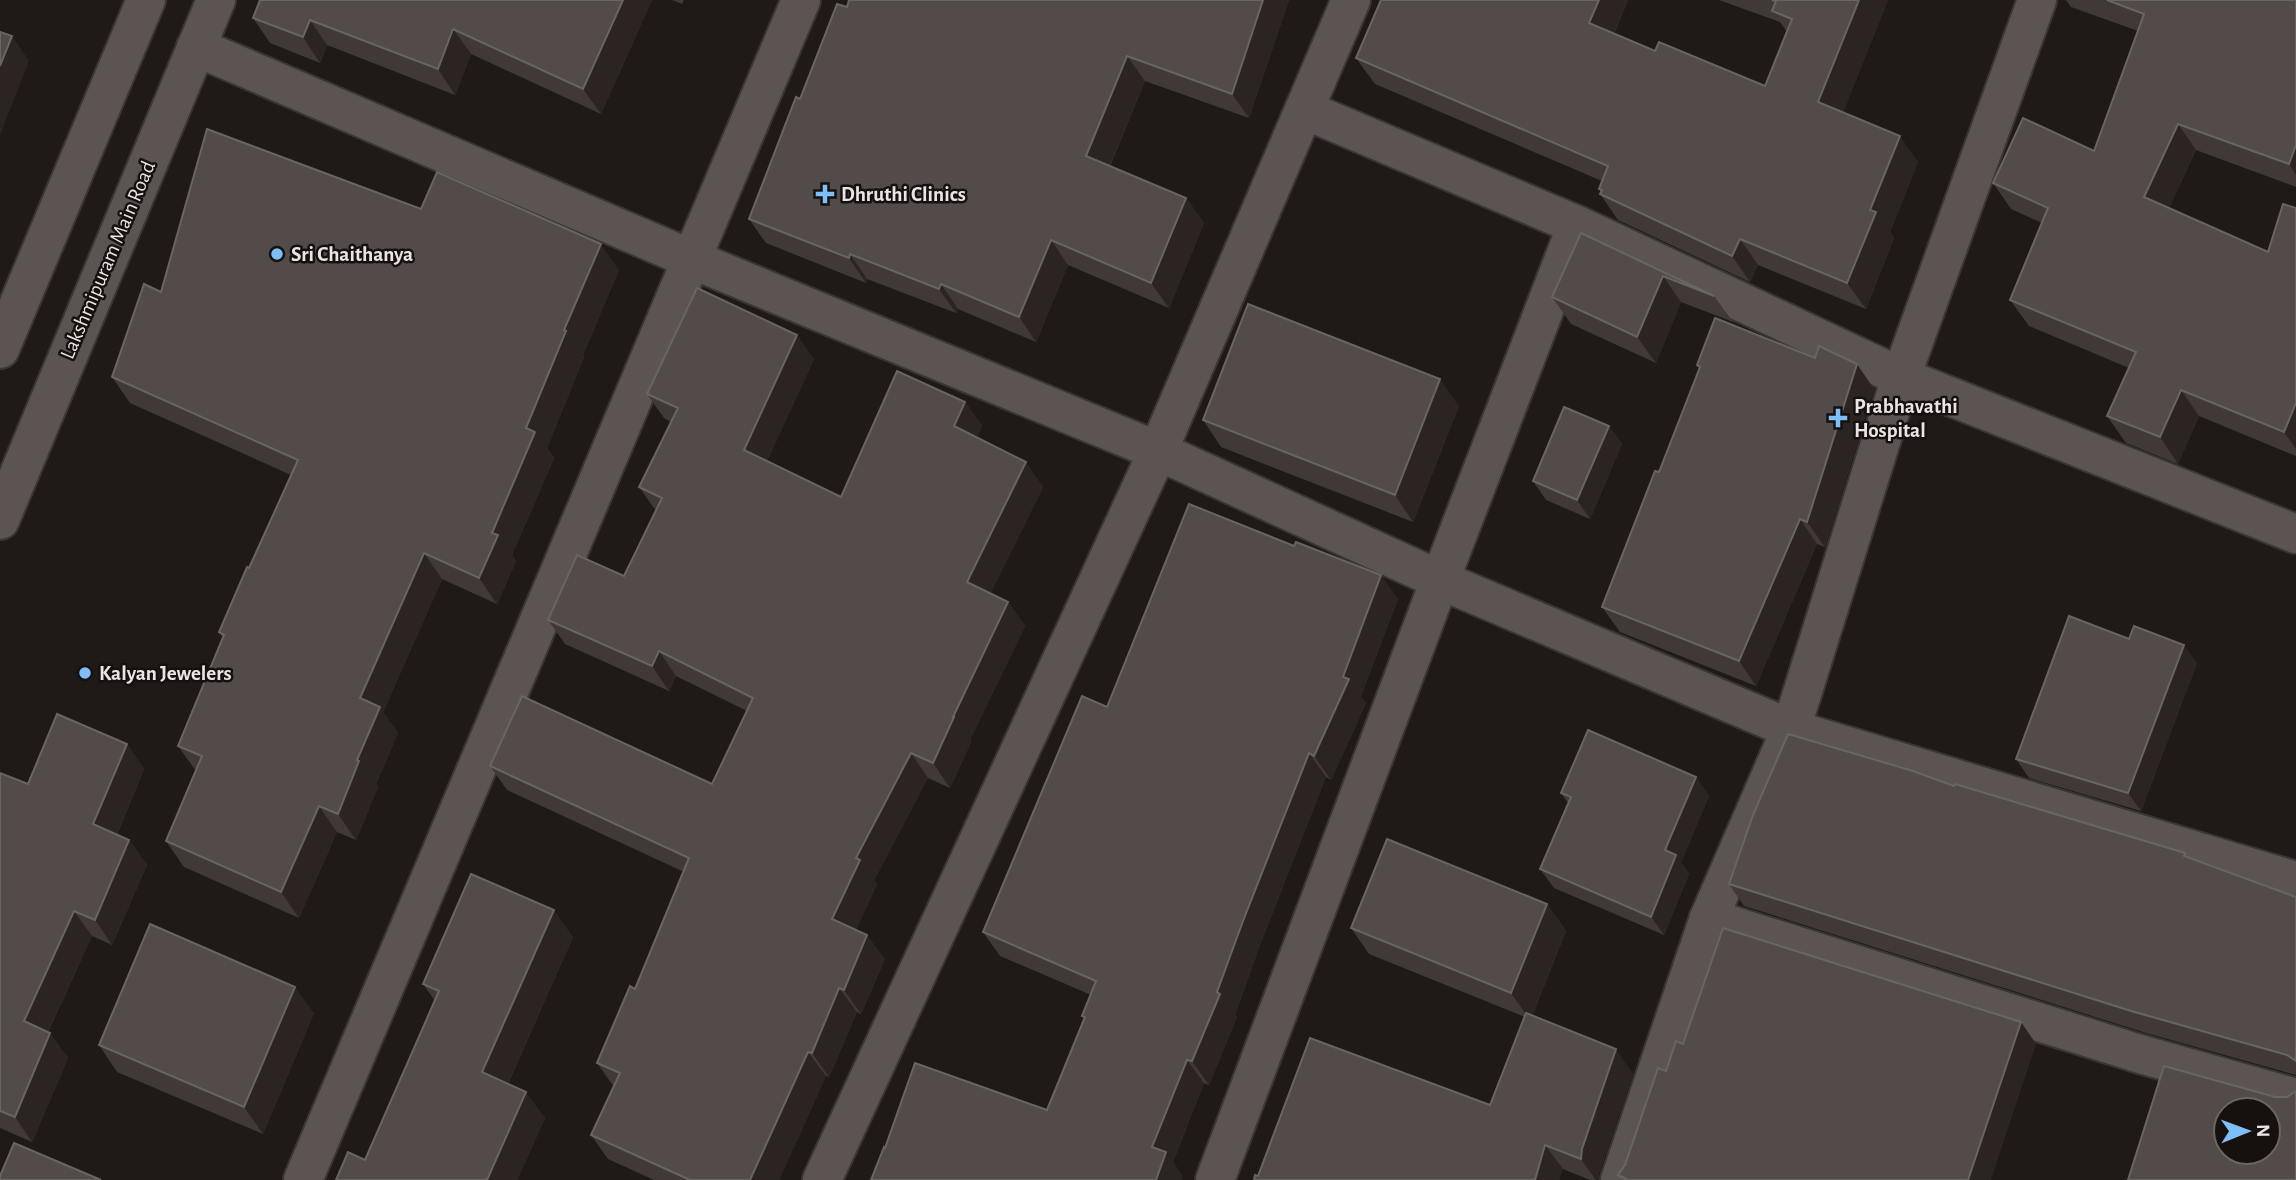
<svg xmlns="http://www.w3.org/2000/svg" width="2296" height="1180" font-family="'Alegreya Sans',sans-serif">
  <rect width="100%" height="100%" fill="#1f1918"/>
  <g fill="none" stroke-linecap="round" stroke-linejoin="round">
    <defs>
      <g id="minor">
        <polyline points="196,47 691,259 1158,451 1440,580 1791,729 2296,881"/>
        <polyline points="1305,110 1577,225 1901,377 2296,534"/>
        <polyline points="1709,918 2140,1054 2296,1098"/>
        <polyline points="303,1180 801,0"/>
        <polyline points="822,1180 1158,451 1351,0"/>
        <polyline points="1215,1180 1440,580 1577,225"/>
        <polyline points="1620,1180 1709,918 1791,729 1901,377 2037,0"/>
      </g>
      <g id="secondary">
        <polyline points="0,349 146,0"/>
        <polyline points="0,520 216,0"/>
      </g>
    </defs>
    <use href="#minor" stroke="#3a3635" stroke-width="42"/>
    <use href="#secondary" stroke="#3a3635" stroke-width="42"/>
    <use href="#minor" stroke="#5b5452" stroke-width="38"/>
    <use href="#secondary" stroke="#5b5452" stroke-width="38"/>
  </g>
  <g fill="#403937">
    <polygon points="260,0 652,0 601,114 471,54 455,95 327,45 320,63 270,43 253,18"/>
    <polygon points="672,0 684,0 682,4"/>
    <polygon points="849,0 1289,0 1249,118 1145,81 1110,166 1186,198 1204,223 1169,308 1068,265 1036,342 958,309 956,313 867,279 866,283 766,243 749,219 800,99"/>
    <polygon points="1381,0 1628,0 1614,34 1655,51 1765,86 1787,32 1780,22 1719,0 1888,0 1843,112 1918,162 1890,232 1894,238 1866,309 1758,265 1750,282 1618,220 1600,194 1601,191 1599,189 1602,181 1375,84 1356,58"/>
    <polygon points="2066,0 2296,0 2296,187 2196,150 2169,208 2268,252 2296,208 2296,456 2199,416 2178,464 2126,443 2107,416 2129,368 2029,326 2010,300 2042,223 2011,209 1993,183 2094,151 2138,31 2071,7"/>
    <polygon points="421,209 619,270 583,355 584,357 547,448 554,458 512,555 516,561 497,604 442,579 383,712 398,733 376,784 378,787 356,840 337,832 299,918 184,867 166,841 196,771 178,746 223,638 219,632 291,475 130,403 112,377 161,292"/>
    <polygon points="1581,233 1714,296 1733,322 1681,302 1656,363 1571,324 1552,297"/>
    <polygon points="814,359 767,461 841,497 965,402 982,426 977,437 1043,487 990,594 1008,602 1025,626 970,740 971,742 950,788 928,778 874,880 877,884 856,930 885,959 861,1014 857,1012 829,1077 826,1076 779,1180 654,1180 608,1159 591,1135 614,1087 597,1063 635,989 684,872 507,790 490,766 712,784 747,711 676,676 669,691 565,644 548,620 624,576 656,511 639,487 671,422 664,418 647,394"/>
    <polygon points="1697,365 1874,389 1825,547 1817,544 1756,686 1620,632 1602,607 1659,472 1699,369"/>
    <polygon points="1459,406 1413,522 1221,447 1203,420"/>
    <polygon points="1609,426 1622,444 1590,519 1546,500 1533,481"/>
    <polygon points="1398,599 1361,696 1366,703 1331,780 1326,777 1260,945 1235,1015 1237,1017 1209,1085 1204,1083 1173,1162 1182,1176 1181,1180 871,1180 885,1148 1047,1110 1084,1018 1082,1016 1091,995 1000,956 983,932 1107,707"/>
    <polygon points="2129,639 2197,663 2141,811 2029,778 2016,759"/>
    <polygon points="127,744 144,769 117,835 129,840 147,865 112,945 92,936 48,1032 68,1058 32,1142 0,1128 0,773 28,784"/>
    <polygon points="1696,777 1709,796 1681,862 1689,874 1664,935 1554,888 1540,869 1568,803 1561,793"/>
    <polygon points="1954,786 2188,857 2296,897 2296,1075 2146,1033 1744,906 1729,884"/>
    <polygon points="1547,904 1566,931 1532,1016 1633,1074 1599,1173 1599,1180 1590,1180 1563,1169 1559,1180 1254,1180 1258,1176 1490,1105 1525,1017 1369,954 1351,928"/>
    <polygon points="573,937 508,1084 545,1118 517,1180 336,1180 365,1160 435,1001 423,984"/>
    <polygon points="314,1013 263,1134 117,1072 99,1045"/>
  </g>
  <g fill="#2b2423">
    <polygon points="623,0 652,0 601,114 583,89"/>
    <polygon points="1263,0 1289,0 1249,118 1232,94"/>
    <polygon points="1599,0 1628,0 1607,49 1589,23"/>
    <polygon points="1859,0 1888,0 1837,128 1818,102"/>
    <polygon points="310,20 327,45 320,63 303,37"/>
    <polygon points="453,29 471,54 455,95 438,69"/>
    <polygon points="12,36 29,61 0,135 0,66"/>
    <polygon points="1127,56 1145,81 1103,181 1086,156"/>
    <polygon points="2178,124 2196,150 2162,223 2144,197"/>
    <polygon points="1900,136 1918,162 1890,232 1894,238 1866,309 1847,283 1870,210"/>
    <polygon points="2296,145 2296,175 2289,164"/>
    <polygon points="1186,198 1204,223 1169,308 1151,283"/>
    <polygon points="1740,239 1758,265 1750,282 1732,256"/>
    <polygon points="1051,240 1068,265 1036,342 1019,317"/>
    <polygon points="601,244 619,270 583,355 584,357 547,448 554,458 512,555 516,561 497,604 479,578 492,533 526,428 564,330"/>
    <polygon points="850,254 867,279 866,283 849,258"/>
    <polygon points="1663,276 1681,302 1656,363 1637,337"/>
    <polygon points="941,284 958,309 956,313 939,289"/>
    <polygon points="797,335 814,359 761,475 744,450"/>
    <polygon points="1857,364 1874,389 1825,547 1807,522"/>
    <polygon points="1440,379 1459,406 1413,522 1395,495"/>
    <polygon points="2181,390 2199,416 2178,464 2160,437"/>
    <polygon points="965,402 982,426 971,450 954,426"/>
    <polygon points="2296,403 2296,449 2284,432"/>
    <polygon points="1609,426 1622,444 1590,519 1577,500"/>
    <polygon points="1026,462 1043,487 984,607 967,582"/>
    <polygon points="1800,519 1817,544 1756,686 1739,661"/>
    <polygon points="424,553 442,579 383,712 398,733 376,784 378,787 356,840 338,814 360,698"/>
    <polygon points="1381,575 1398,599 1361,696 1366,703 1331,780 1314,756 1343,677"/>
    <polygon points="1008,602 1025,626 970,740 971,742 950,788 933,763 953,717"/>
    <polygon points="2184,645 2197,663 2141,811 2128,793"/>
    <polygon points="659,651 676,676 669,691 652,666"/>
    <polygon points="127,744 144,769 111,849 93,824"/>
    <polygon points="911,753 928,778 874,880 877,884 850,944 832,919 856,858"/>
    <polygon points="1309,753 1326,777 1260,945 1235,1015 1237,1017 1209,1085 1192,1061 1243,921"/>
    <polygon points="1696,777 1709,796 1681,862 1689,874 1664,935 1651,917 1665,850"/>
    <polygon points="319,806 337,832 299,918 281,892"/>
    <polygon points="129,840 147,865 112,945 95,920"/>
    <polygon points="1547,904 1566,931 1530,1020 1511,993"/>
    <polygon points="554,910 573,937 501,1099 482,1072"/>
    <polygon points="74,911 92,936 41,1046 24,1021"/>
    <polygon points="867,935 885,959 861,1014 844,990"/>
    <polygon points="295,987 314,1013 263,1134 244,1107"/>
    <polygon points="839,988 857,1012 829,1077 812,1053"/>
    <polygon points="2021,1022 2036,1044 1991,1180 1968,1180"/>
    <polygon points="50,1033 68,1058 32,1142 15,1117"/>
    <polygon points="1616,1049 1633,1074 1599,1173 1599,1180 1596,1180 1581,1159 1582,1149"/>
    <polygon points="808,1052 826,1076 779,1180 750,1180"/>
    <polygon points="1187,1060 1204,1083 1173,1162 1182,1176 1181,1180 1156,1180 1152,1147"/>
    <polygon points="526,1092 545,1118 517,1180 487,1180"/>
    <polygon points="1545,1145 1563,1169 1559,1180 1535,1180"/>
  </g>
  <g fill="#524b4a" stroke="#6a6462" stroke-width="2" fill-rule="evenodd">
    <polygon points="260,0 623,0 583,89 453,29 438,69 310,20 303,37 253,18"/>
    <polygon points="849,0 1263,0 1232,94 1127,56 1086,156 1186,198 1151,283 1051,240 1019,317 941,284 939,289 850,254 849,258 749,219 796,97 800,99 837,4 847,7"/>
    <polygon points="1381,0 1599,0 1589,23 1655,51 1659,42 1765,86 1792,19 1772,11 1776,1 1772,0 1859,0 1818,102 1900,136 1870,210 1876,212 1847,283 1740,239 1732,256 1600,194 1602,190 1599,189 1608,166 1356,58"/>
    <polygon points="2107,0 2296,0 2296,145 2289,164 2178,124 2144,197 2268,252 2283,204 2296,208 2296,403 2284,432 2181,390 2160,437 2107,416 2136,352 2010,300 2048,208 1993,183 2023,118 2094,151 2144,14"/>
    <polygon points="0,32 12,36 0,66"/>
    <polygon points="207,129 421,209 437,172 601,244 564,330 566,331 526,428 535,432 492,533 498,535 479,578 424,553 360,698 380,707 357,760 359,761 338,814 319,806 281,892 166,841 202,756 178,746 224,635 219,632 247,567 249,568 298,460 112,377 144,284 161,292"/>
    <polygon points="1581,233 1714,296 1663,276 1637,337 1552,297"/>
    <polygon points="697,288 797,335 744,450 841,497 897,371 965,402 954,426 1026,462 967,582 1008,602 953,717 954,717 933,763 911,753 856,858 860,860 832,919 867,935 844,990 839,988 812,1053 808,1052 750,1180 690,1180 591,1135 620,1073 597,1063 630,986 635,989 689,858 490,766 522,696 712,784 753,698 659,651 652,666 548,620 577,555 624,576 662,498 639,487 678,408 647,394"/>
    <polygon points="1248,304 1440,379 1395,495 1203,420"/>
    <polygon points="1715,318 1815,358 1819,346 1857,364 1807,522 1800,519 1739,661 1602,607 1655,471 1659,472 1700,367 1697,365"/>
    <polygon points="1564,407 1609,426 1577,500 1533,481"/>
    <polygon points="1189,504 1294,546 1296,542 1381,575 1343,677 1349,679 1314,756 1309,753 1243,921 1217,992 1220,994 1192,1061 1187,1060 1152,1147 1166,1152 1156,1180 871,1180 884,1147 885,1148 915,1063 1047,1110 1085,1017 1082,1016 1096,981 983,932 1082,696 1107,707"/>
    <polygon points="2069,616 2129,639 2134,626 2184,645 2128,793 2016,759"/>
    <polygon points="57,714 127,744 93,824 129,840 95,920 74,911 24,1021 50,1033 15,1117 0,1111 0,773 28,784"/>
    <polygon points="1588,730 1696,777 1665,850 1676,855 1651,917 1540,869 1571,797 1561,793"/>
    <polygon points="1788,734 1913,771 1954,786 1955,784 2185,853 2184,856 2296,897 2296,1061 2287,1055 2131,1011 1729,884 1753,815"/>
    <polygon points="1387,839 1547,904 1511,993 1351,928"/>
    <polygon points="471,874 554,910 482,1072 526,1092 487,1180 336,1180 348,1152 365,1160 439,991 423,984"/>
    <polygon points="150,924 295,987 244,1107 99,1045"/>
    <polygon points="1723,928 2021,1022 1968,1180 1628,1180 1618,1175 1625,1165 1658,1068 1666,1071 1676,1041 1683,1044"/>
    <polygon points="1526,1013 1616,1049 1582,1149 1581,1159 1545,1145 1535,1180 1254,1180 1255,1175 1258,1176 1310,1038 1490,1105"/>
    <path d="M2164,1066L2275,1097H2287L2296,1091V1180H2128ZM2226,1110H2268V1152H2226Z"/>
    <polygon points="14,1143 101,1180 0,1180 0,1176"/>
  </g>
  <g fill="#7ebef9" stroke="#16100f" stroke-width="2.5">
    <path d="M821.5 183.5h7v7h7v7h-7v7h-7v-7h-7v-7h7z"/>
    <circle cx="277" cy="254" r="7"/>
    <path d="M1834.5 407.5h7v7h7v7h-7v7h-7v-7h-7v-7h7z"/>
    <circle cx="85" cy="673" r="7"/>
  </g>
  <g text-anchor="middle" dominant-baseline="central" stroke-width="5" stroke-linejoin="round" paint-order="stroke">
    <g font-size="21" font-weight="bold" fill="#eae5e4" stroke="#16100f" text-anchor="start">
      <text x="841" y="194">Dhruthi Clinics</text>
      <text x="291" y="254">Sri Chaithanya</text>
      <text x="1854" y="406">Prabhavathi<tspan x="1854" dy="24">Hospital</tspan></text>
      <text x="99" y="673">Kalyan Jewelers</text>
    </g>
    <g font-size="21" fill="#eae5e4" stroke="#16100f">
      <text transform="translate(108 260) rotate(-67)">Lakshmipuram Main Road</text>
    </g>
  </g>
  <g transform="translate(2247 1131) rotate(89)"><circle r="33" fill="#16100f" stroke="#6b6564" stroke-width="2"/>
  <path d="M0-5L12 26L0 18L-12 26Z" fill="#7ebef9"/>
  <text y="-10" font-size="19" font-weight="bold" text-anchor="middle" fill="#eae5e4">N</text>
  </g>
</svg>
